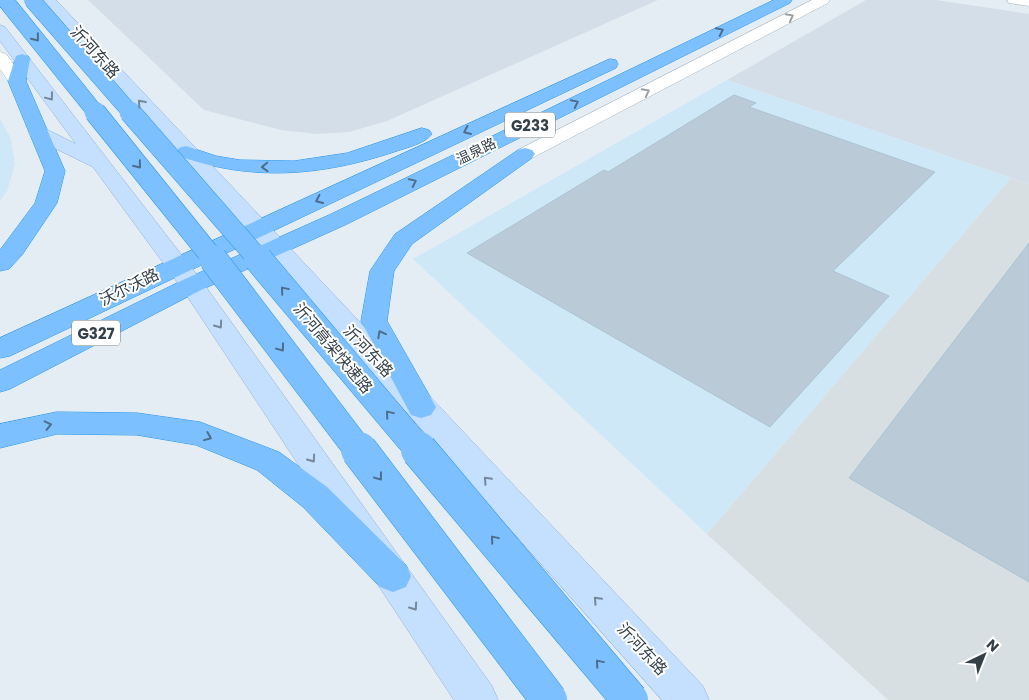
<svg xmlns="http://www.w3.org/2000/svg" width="1029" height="700" font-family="Poppins,'Noto Sans SC',sans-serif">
  <rect width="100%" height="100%" fill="#e5edf4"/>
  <g fill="#d3dee9">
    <polygon points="88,0 658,0 387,121 349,132 317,134 281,130 204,110"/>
    <polygon points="866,0 936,0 1029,14 1029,184 727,80"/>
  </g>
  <g fill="#cee8f8">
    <polygon points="727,80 1011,178 707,534 413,259"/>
    <polygon points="0,118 11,139 15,164 7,191 0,201"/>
  </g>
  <polygon fill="#d7dfe3" points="1011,178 1029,184 1029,700 888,700 707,534"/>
  <g fill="#bacbd7" stroke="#acc3d2">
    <polygon points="734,95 756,103 749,107 935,172 833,271 889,296 770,427 467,253 604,170 608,172"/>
    <polygon points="1029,243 1029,582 849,478"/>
  </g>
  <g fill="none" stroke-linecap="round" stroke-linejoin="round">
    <defs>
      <polygon id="minor" points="1007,0 1029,0 1029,6 1009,3"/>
      <g id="tertiary">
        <polygon points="812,0 830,0 828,3 532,158 525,160 518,158 515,154 518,150"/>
        <polygon points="0,52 6,54 23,77 26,81 23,85 17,86 11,85 0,69"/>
      </g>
      <g id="secondary">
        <polygon points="41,0 56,0 703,686 709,700 662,700"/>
        <polygon points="0,25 5,27 201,280 492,686 498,700 454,700 183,290 93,167 32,137 29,133 32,129 39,127 46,129 76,144 0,41"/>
      </g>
      <g id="trunk">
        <polygon points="774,0 792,0 790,3 345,225 201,290 10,389 0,392 0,370 183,280 329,215"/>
        <polygon points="22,54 28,56 30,59 26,81 65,171 57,203 22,255 9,269 0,271 0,250 35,203 45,171 8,81 16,56"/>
        <polygon points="610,59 616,60 618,64 616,68 10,356 0,358 0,338"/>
        <path d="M422,128L429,130L432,134C425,144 405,148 394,152C321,176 252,182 179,156L176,152L179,148L186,146L216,156L240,160L294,161L347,153Z"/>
        <polygon points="525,148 532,150 535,154 532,158 412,244 394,271 387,321 436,407 431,415 421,418 411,415 361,321 370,271 395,234 518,150"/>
        <polygon points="57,412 137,413 200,422 279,452 327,487 406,565 411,576 406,587 393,592 380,587 303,507 257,470 196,445 137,435 57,434 0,448 0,424"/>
      </g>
    </defs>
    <use href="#minor" stroke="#a7b5c1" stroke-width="1"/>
    <use href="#tertiary" stroke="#a7b5c1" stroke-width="1"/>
    <use href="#secondary" stroke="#8fb0d5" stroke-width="1"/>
    <use href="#trunk" stroke="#2897ec" stroke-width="1"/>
    <use href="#minor" fill="#fff" fill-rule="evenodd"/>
    <use href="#tertiary" fill="#fff" fill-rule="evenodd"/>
    <use href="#secondary" fill="#c5dfff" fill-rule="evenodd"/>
    <use href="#trunk" fill="#7dc0ff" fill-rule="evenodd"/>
    <defs>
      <g id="trunk-bridge-far3">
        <polyline points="5,0 96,113"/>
        <polyline points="32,0 131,113"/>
      </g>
      <g id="trunk-bridge-far2">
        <polyline points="95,112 214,260"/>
        <polyline points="130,112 259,260"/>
      </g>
      <g id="trunk-bridge-far1">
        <polyline points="213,259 359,451"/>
        <polyline points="258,259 420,451"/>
      </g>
      <g id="trunk-bridge">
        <polyline points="359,450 549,700"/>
        <polyline points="419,450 630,700"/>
      </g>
    </defs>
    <use href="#trunk-bridge-far3" stroke="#2897ec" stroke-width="17" stroke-linecap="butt"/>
    <use href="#trunk-bridge-far2" stroke="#2897ec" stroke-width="22" stroke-linecap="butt"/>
    <use href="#trunk-bridge-far1" stroke="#2897ec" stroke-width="29" stroke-linecap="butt"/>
    <use href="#trunk-bridge" stroke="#2897ec" stroke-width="37" stroke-linecap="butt"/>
    <use href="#trunk-bridge-far3" stroke="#7dc0ff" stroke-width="16"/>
    <use href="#trunk-bridge-far2" stroke="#7dc0ff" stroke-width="21"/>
    <use href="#trunk-bridge-far1" stroke="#7dc0ff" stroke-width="28"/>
    <use href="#trunk-bridge" stroke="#7dc0ff" stroke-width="36"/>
  </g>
  <defs><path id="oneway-chevron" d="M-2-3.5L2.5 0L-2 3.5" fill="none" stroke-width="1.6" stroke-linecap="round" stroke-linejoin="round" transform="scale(1.25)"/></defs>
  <g stroke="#9aa0a4">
    <use href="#oneway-chevron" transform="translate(790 17) rotate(-28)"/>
    <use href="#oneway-chevron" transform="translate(646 92) rotate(-27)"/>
  </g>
  <g stroke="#4e6d88">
    <use href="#oneway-chevron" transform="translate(720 31) rotate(-26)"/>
    <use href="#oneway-chevron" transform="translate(36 38) rotate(51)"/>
    <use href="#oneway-chevron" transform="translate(575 103) rotate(-26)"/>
    <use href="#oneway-chevron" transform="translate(467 131) rotate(155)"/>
    <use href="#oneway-chevron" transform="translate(138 165) rotate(51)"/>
    <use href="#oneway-chevron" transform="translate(265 167) rotate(178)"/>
    <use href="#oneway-chevron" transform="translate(413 182) rotate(-26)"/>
    <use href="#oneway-chevron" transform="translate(319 200) rotate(155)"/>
    <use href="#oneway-chevron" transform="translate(284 290) rotate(-130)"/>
    <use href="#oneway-chevron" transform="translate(381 334) rotate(-118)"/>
    <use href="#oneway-chevron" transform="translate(281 348) rotate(53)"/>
    <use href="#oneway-chevron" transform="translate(389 414) rotate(-130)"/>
    <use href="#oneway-chevron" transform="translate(48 425) rotate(-13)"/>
    <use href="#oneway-chevron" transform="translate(208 437) rotate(22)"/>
    <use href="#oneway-chevron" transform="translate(379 477) rotate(53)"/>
    <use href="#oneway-chevron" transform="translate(494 539) rotate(-130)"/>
    <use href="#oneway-chevron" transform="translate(599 663) rotate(-130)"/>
  </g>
  <g stroke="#75889a">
    <use href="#oneway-chevron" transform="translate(50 97) rotate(53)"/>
    <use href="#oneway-chevron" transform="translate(141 103) rotate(-132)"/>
    <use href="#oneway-chevron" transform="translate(219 325) rotate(55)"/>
    <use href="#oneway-chevron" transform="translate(312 459) rotate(55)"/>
    <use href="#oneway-chevron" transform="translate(487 480) rotate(-133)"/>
    <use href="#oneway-chevron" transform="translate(597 600) rotate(-133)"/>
    <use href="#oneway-chevron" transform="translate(414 607) rotate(55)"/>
  </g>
  <g text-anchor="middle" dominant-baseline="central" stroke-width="4" stroke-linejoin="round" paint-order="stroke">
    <g font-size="14" fill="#344048" stroke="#fff">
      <text transform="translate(476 151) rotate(-26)">温泉路</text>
    </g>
    <g fill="#fff" stroke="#71797f" stroke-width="1">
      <rect x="505" y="112.5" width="50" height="25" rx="4"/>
      <rect x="72" y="320.5" width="48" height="25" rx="4"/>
    </g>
    <g font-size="15" font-weight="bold" fill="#344048">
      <text x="530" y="125">G233</text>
      <text x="96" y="333">G327</text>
    </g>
    <g font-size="16" fill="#344048" stroke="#fff">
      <text transform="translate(95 52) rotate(48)">沂河东路</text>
      <text transform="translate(129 287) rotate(-26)">沃尔沃路</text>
      <text transform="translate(333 348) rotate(50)">沂河高架快速路</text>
      <text transform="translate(368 351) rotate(47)">沂河东路</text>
      <text transform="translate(642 649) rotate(47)">沂河东路</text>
    </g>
  </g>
  <g transform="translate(984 655) rotate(43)" stroke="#ffffff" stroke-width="4" paint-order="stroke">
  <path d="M0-4L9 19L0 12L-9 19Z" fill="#344048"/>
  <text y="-8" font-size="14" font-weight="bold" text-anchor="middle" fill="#344048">N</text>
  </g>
</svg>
